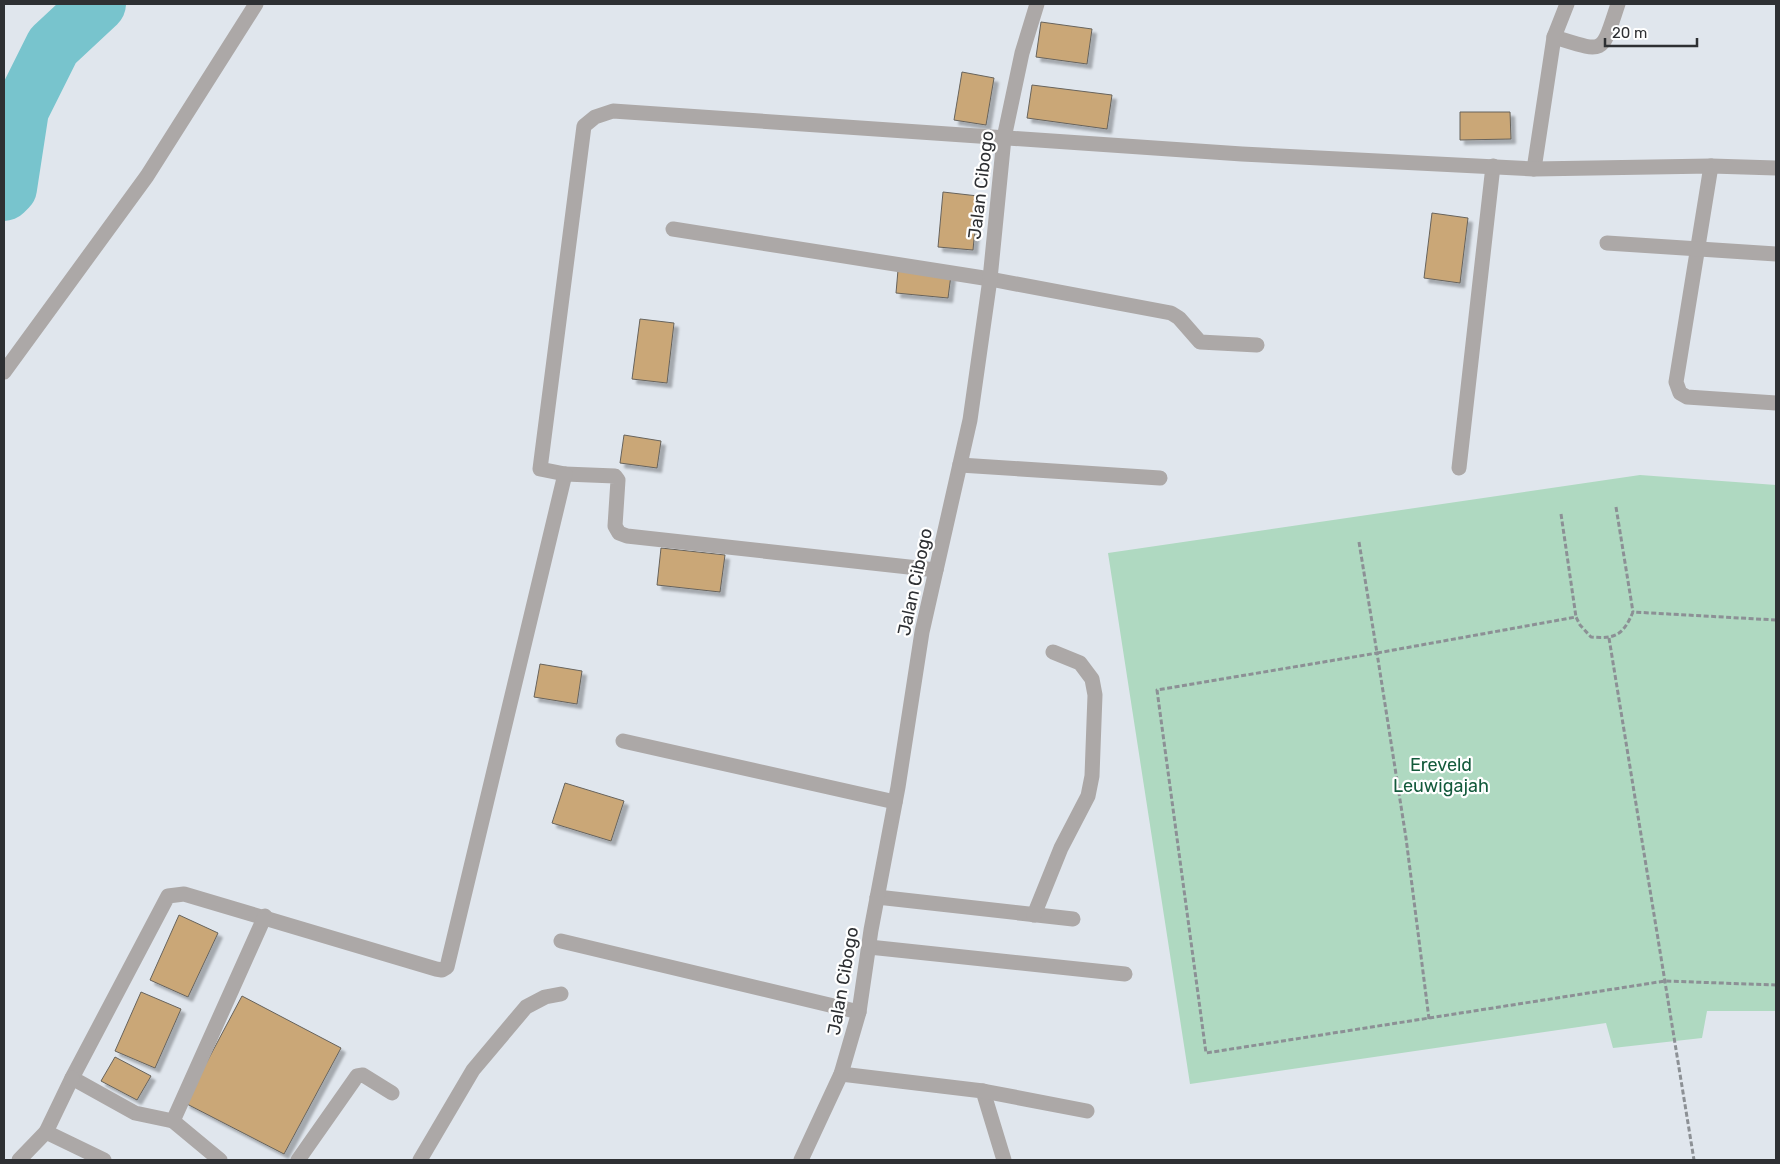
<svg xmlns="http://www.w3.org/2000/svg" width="1780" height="1164" font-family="Rubik,sans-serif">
  <defs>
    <filter id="shadow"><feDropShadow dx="4.5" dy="4.5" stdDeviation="1" flood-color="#0004"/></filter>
  </defs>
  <rect width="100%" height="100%" fill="#e0e6ed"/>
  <polygon fill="#afd9c1" points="1640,475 1776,485 1776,1011 1707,1011 1702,1038 1613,1048 1606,1023 1190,1084 1108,553"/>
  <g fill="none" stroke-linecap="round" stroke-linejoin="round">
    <polyline stroke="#78c4cd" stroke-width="56" points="4,193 9,188 21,110 53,46 98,4"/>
  </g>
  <g fill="#caa777" stroke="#67635c" filter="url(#shadow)">
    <polygon points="1041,22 1092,29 1087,64 1036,57"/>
    <polygon points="962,72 994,78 986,125 954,120"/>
    <polygon points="1032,85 1112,95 1107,129 1027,118"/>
    <polygon points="1460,112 1510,112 1511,139 1460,140"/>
    <polygon points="943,192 978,196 973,250 938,247"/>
    <polygon points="1432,213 1468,218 1460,283 1424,278"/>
    <polygon points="898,270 951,275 948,298 896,293"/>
    <polygon points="640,319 674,323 667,383 632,379"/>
    <polygon points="624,435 661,441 657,468 620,463"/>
    <polygon points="661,548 725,555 720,592 657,585"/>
    <polygon points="540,664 582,671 577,704 534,697"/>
    <polygon points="565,783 624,801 611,841 552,823"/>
    <polygon points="179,915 218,933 188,997 150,980"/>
    <polygon points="141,992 181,1009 155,1068 115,1051"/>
    <polygon points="242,996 341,1048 284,1154 185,1103"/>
    <polygon points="115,1057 151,1076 137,1100 101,1081"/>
  </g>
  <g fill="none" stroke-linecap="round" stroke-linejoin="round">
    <g stroke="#8c9095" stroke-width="3" stroke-dasharray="5 2.5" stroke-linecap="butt">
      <polyline points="1616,507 1633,612"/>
      <polyline points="1561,514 1576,617"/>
      <path d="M1359,542L1377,653L1576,617L1580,625L1591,637C1616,639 1623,635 1633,612L1776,620"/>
      <polyline points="1609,638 1694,1160"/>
      <polyline points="1429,1019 1406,838 1377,653 1157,690 1206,1053 1665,981 1776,985"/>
    </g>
    <g stroke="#aca8a7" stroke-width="15">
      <path d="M1554,37C1606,53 1601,55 1618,4"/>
      <polyline points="1711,166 1676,382 1680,393 1687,397 1776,403"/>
      <polyline points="1534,169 1554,37 1567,4"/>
      <polyline points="673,229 990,279 1171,313 1179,318 1200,342 1257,345"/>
      <polyline points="1607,243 1776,254"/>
      <polyline points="4,372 147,176 256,4"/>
      <polyline points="960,465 1160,478"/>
      <polyline points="1459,468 1493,166"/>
      <polyline points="936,570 627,536 619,533 615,526 618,480 615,476 565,474 540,469 584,126 595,117 613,111 1242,154 1534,169 1711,166 1776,168"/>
      <polyline points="623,741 895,802"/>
      <polyline points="877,897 1073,919"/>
      <polyline points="1034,915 1061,848 1088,796 1092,776 1095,695 1092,679 1080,663 1053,652"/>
      <polyline points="561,941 859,1012"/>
      <polyline points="869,947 1125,974"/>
      <polyline points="841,1074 983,1091 1004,1160"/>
      <polyline points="983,1091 1087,1111"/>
      <polyline points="173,1121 135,1113 72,1078 168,896 184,894 436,969 442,970 447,967 565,474"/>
      <polyline points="46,1132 72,1078"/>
      <polyline points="19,1160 46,1132 104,1160"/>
      <polyline points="220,1160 173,1121 265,916"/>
      <polyline points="298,1160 357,1076 363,1075 392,1093"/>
      <polyline points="420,1160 473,1070 526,1007 545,997 561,994"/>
      <polyline points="801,1160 841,1074 859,1012 871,930 898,787 922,632 970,420 990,279 1004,138 1022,53 1037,4"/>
    </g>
  </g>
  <g text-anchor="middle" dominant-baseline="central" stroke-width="4.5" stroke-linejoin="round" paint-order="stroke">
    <g font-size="18" fill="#2e3033" stroke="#fff">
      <text transform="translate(981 185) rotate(-83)">Jalan Cibogo</text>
      <text transform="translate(915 582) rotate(-78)">Jalan Cibogo</text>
      <text transform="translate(843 981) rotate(-80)">Jalan Cibogo</text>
    </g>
    <g font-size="18" fill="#135a3b" stroke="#fff">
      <text x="1441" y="765">Ereveld<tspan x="1441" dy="21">Leuwigajah</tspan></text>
    </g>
  </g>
  <rect width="1780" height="1164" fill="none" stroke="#2e3033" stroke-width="10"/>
  <path d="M1605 38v8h92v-8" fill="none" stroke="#2e3033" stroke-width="2.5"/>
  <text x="1612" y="38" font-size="15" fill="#2e3033" stroke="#ffffff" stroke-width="4" paint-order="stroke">20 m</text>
</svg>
